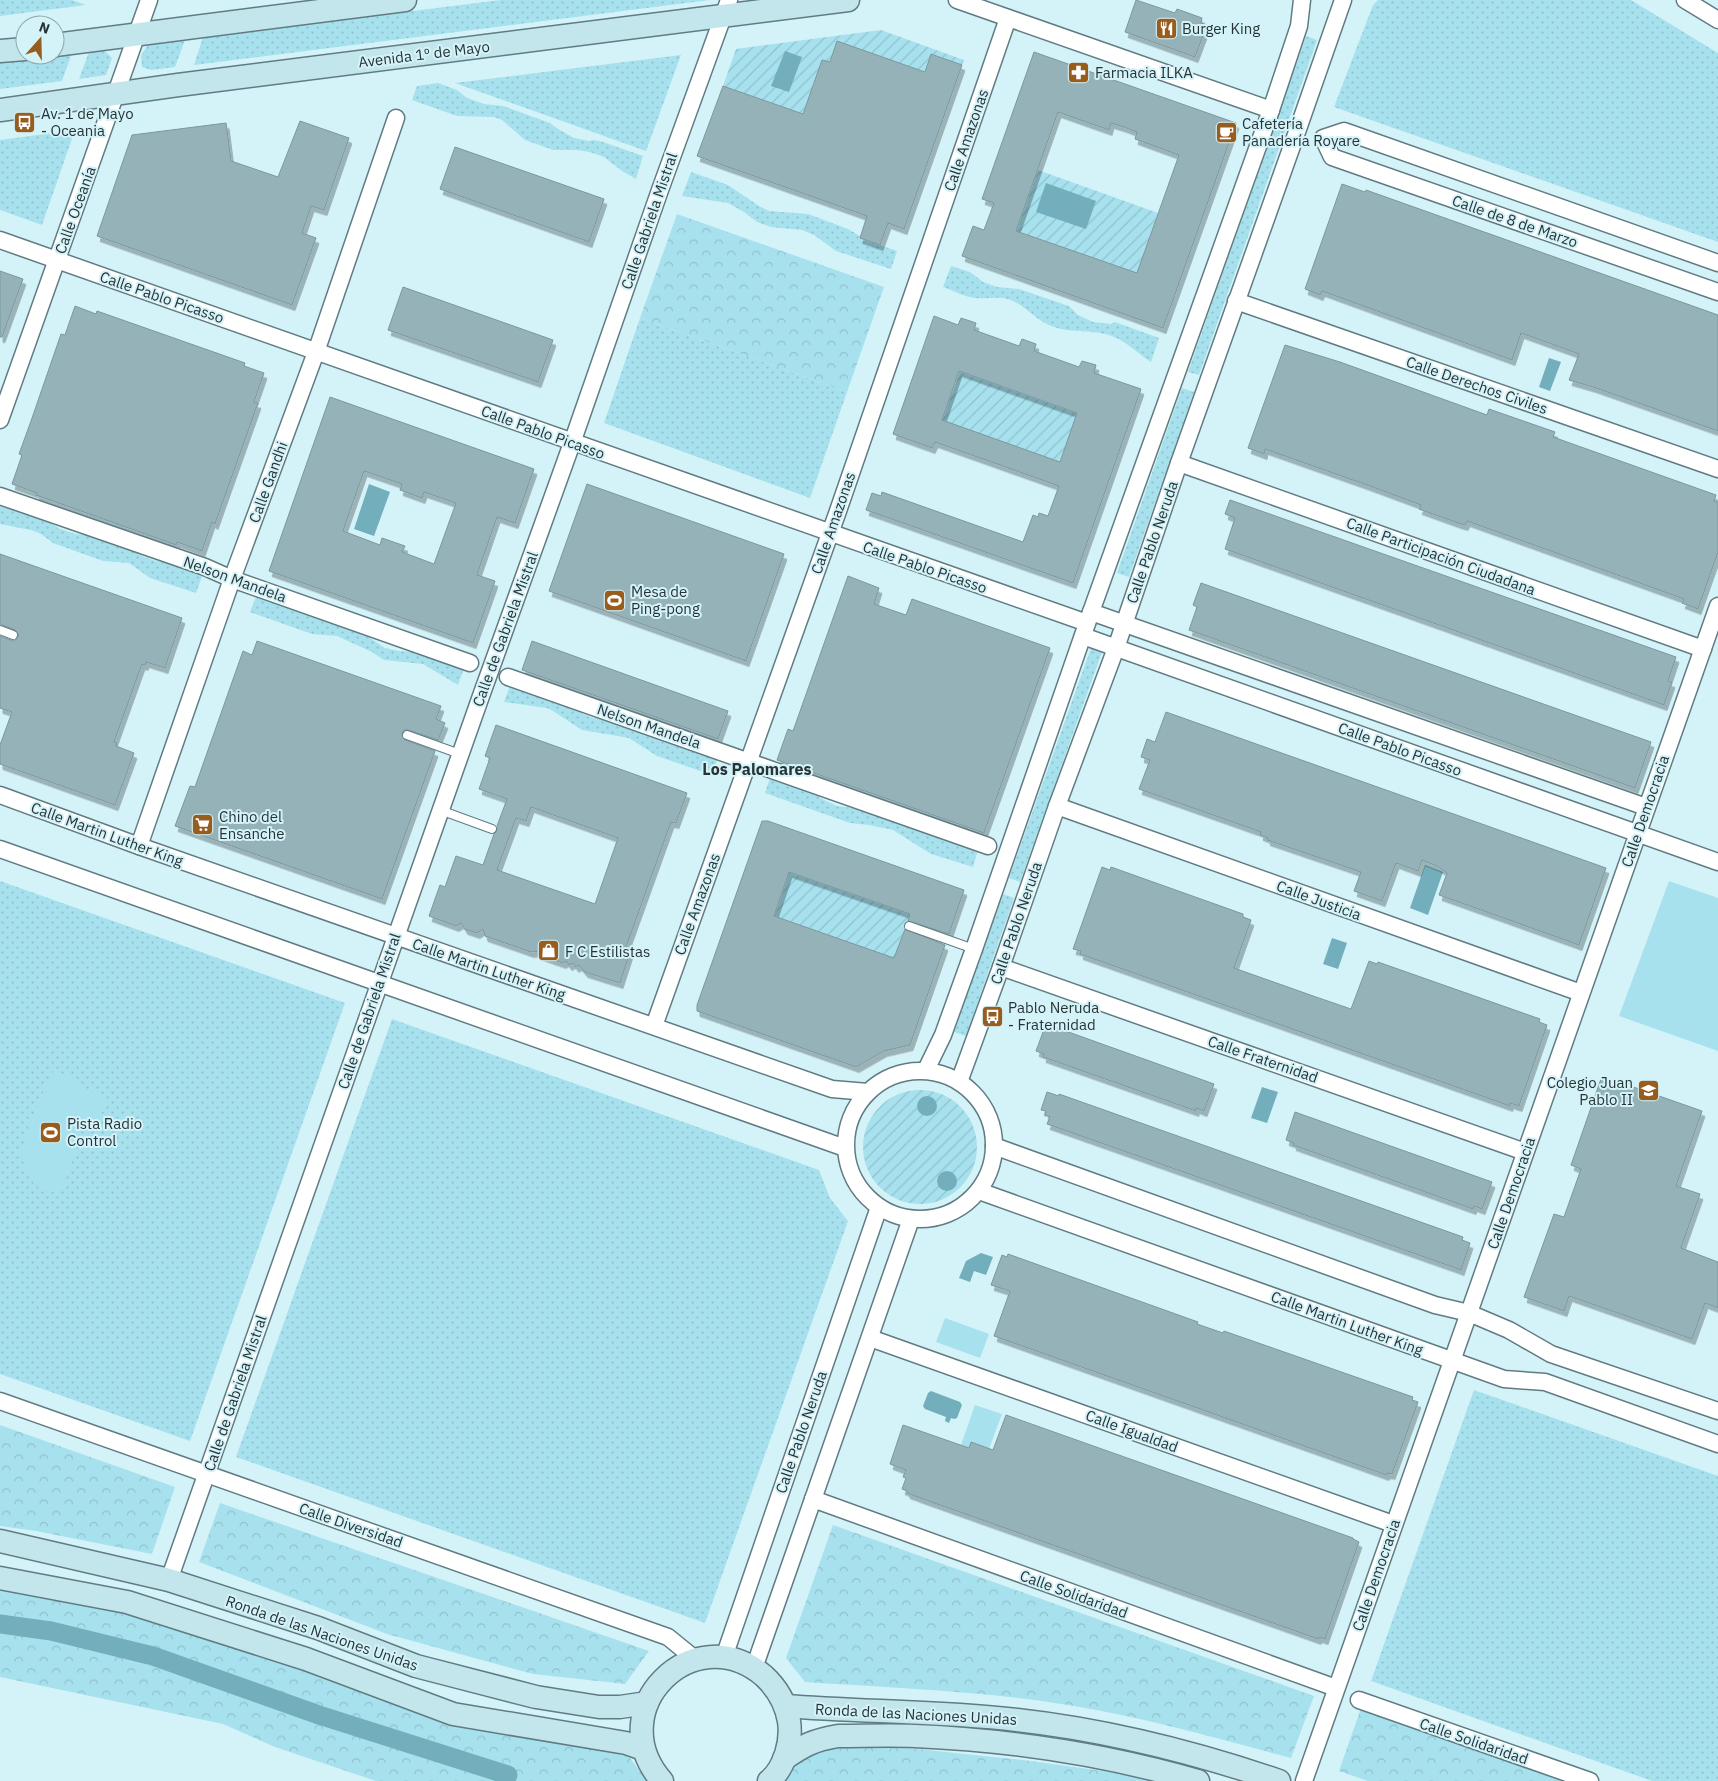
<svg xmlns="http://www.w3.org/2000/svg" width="1718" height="1781" font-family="'IBM Plex Sans',sans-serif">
  <defs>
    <pattern id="grass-dots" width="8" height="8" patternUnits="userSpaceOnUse" patternTransform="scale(1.25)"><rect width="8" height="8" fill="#a7e1ee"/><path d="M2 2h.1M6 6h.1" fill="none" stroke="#90c2cd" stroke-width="1.8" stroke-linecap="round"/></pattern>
    <pattern id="park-crowns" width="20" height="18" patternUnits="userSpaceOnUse" patternTransform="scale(1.25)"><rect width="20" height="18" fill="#a7e1ee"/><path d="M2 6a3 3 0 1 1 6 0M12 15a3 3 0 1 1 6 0" fill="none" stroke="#90c2cd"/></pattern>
    <pattern id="garden-furrows" width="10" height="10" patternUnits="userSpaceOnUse" patternTransform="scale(1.25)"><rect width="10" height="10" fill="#a7e1ee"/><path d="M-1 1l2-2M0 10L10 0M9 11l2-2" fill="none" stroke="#90c2cd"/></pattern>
    <filter id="shadow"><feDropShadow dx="3" dy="5.5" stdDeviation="0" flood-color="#0004"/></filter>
  </defs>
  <rect width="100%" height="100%" fill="#d4f3f9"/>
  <g fill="url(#grass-dots)">
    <polygon points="0,0 72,0 86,5 0,16"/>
    <polygon points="501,0 710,0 194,65 203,37"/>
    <polygon points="1378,0 1631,0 1718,53 1718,242 1334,107 1373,5"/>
    <polygon points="1306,36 1317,40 1199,375 1188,372"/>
    <polygon points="185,40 175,67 151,70 142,67 141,56 147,46 151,44"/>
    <polygon points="104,50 112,58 106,75 79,79 89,52"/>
    <polygon points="72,53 62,81 0,89 0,62"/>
    <polygon points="681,55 646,151 455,83"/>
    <polygon points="438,83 457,90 467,98 484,104 503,106 550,123 558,129 574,138 589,141 594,140 603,142 643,156 636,179 622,171 604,157 590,152 577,150 553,150 525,140 502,120 494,117 457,116 412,100 417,86"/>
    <polygon points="75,130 42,225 0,210 0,140"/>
    <polygon points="691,172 728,185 759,206 769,211 808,214 848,229 868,241 897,251 891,269 836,251 814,235 802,230 771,227 757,222 744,212 728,203 682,196"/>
    <path d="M951,266L970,272L983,282L997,287L1019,289L1069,306L1078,315L1093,322L1111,324L1115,322L1159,338L1151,362C1137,353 1125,340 1109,335C1089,329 1068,334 1049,325C1032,318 1024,302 1003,298C994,297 985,299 976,298C965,297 954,291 943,287Z"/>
    <polygon points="640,318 847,392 810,498 604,423"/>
    <polygon points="1182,388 1194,392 1129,577 1117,573"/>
    <polygon points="0,498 46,520 58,528 75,534 94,535 115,540 142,556 156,561 192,565 204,571 196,593 150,578 129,563 103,561 53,543 41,534 31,530 0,524"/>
    <polygon points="257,594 352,626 385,648 399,651 441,654 466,663 458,685 423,664 384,660 372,652 337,636 312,634 250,612"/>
    <polygon points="1091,648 1102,652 1020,882 1009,878"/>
    <polygon points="512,680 547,692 583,714 593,718 622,720 718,757 712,775 657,756 629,738 582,730 553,711 547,708 504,702"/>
    <polygon points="772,772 791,779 822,799 837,806 862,809 978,850 973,867 931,854 893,830 869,825 850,823 765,793"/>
    <polygon points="0,881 345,1003 190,1441 0,1374"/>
    <polygon points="1003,894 1014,898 966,1036 954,1032"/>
    <polygon points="392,1019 819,1170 830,1198 848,1221 705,1623 236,1457"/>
    <polygon points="1474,1390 1718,1476 1718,1781 1652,1781 1371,1681"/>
  </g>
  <g fill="url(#park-crowns)">
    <polygon points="677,214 884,287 847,392 640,318"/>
    <polygon points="0,1425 175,1487 152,1554 36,1531 0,1526"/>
    <polygon points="220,1503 649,1651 625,1684 533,1674 387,1634 199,1562"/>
    <path d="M833,1525L1314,1696L1291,1758C1219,1739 1147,1718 1074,1706C985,1691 895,1688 805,1682L786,1658Z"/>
    <polygon points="0,1584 146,1616 612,1748 630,1758 647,1781 376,1781 275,1747 223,1724 0,1677"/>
    <polygon points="1361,1708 1569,1781 1368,1781 1339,1771"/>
    <polygon points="821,1748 908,1748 1023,1760 1125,1774 1153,1781 784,1781 802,1755"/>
  </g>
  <g fill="url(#garden-furrows)">
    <polygon points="881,30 964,60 962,65 932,54 925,72 837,42 830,62 822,60 803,114 723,86 736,49"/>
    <polygon points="1038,170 1158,213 1137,273 1016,231"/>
    <polygon points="960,372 1077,413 1060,462 942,420"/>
    <polygon points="789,872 910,914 894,958 774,916"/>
    <circle cx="920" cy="1147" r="57"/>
  </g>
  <g fill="#a7e1ee">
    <polygon points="1669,881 1718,898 1718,1051 1619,1016"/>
    <path d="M52,1072L68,1075L87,1089L105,1098C105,1111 99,1120 91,1129L80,1127L75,1129C75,1134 77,1137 77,1142C76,1155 66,1177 61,1190L53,1192L43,1191L35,1185L27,1173L21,1154L30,1122Z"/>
    <polygon points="945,1318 989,1334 980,1358 936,1342"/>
    <polygon points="975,1405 1002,1414 989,1449 971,1442 969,1448 961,1445"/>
  </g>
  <g fill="#72aebb">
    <polygon points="785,51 802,57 789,92 771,86"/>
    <polygon points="1046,183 1096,201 1086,229 1036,212"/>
    <polygon points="1549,358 1561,362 1550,391 1539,387"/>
    <polygon points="369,484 390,492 374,536 354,529"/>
    <polygon points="1425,865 1443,872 1428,915 1410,908"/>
    <polygon points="1332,938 1347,943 1338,969 1323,964"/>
    <polygon points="1262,1087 1278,1092 1267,1123 1251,1118"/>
    <circle cx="927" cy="1106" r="10"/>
    <circle cx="947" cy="1181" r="10"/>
    <polygon points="981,1253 993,1257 986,1275 974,1271 970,1282 959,1278 966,1261"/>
    <polygon points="931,1391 960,1402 962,1405 957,1418 954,1419 951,1418 949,1423 945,1421 946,1417 925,1409 923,1406 928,1393"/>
  </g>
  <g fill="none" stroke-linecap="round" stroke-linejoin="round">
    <polyline stroke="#72aebb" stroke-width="19" points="0,1624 51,1631 153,1656 319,1715 508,1775"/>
  </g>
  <g fill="#95b2b8" stroke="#7b979e" fill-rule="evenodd" filter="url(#shadow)">
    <polygon points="1136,0 1175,13 1177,9 1202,18 1201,23 1207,25 1195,57 1125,32"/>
    <polygon points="837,41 925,72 931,54 962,65 904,229 888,223 880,245 860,238 867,216 697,156 723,86 803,114 822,60 830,62"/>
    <path d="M1034,52L1236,123L1163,328L962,256L973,226L984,230L994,203L982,199ZM1058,112L1109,130L1111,123L1124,127L1137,132L1135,139L1179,155L1137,273L1016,231Z"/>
    <polygon points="300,121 349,138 324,210 311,206 302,233 316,238 292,305 97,236 132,135 226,123 231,161 278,177"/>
    <polygon points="455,147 604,199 589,242 440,189"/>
    <polygon points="1342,184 1365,192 1366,190 1718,315 1718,431 1593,387 1569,380 1579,354 1521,333 1512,360 1322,291 1320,295 1305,289"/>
    <polygon points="0,271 23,279 2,337 0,337"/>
    <polygon points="403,287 553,340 538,382 388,330"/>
    <polygon points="75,306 96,314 97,311 245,363 244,366 264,373 254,402 258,403 215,524 212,522 202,551 177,542 176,545 123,526 36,495 37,493 12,484 22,455 19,454 31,421 61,334 65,335"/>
    <path d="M934,316L958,325L961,318L976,323L974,330L1019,346L1022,339L1036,344L1034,351L1079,367L1082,361L1096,365L1094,373L1141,389L1073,583L866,510L872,493L881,496L882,492L1023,542L1033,515L1038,517L1039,513L1048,516L1059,486L935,442L932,448L893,434ZM959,371L1077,413L1060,462L942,420Z"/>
    <polygon points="1285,345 1340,362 1487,415 1489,409 1555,432 1553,437 1716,495 1714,501 1718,502 1718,552 1698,609 1682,603 1684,599 1467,521 1465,525 1458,523 1419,509 1421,505 1367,485 1265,449 1264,454 1248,448"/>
    <path d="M330,397L534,469L515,523L497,517L477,575L495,581L473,643L269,571ZM364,471L402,484L400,490L422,498L424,492L456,503L434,564L402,552L405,546L382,538L380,545L343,531Z"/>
    <polygon points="587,484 784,554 746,661 549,591"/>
    <polygon points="1230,500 1676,657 1668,681 1672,682 1664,705 1225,549 1235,518 1225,514"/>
    <polygon points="0,554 182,618 165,668 146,662 145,665 142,664 114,742 117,743 116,746 134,753 115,805 0,764 0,745 12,712 0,708 0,636 13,641 17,639 19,635 15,630 0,624"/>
    <polygon points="848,576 879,588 874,604 906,615 912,599 1050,648 984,833 777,760 788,729 793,731"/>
    <polygon points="1201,583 1651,742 1635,788 1189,630 1197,607 1193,605"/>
    <polygon points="257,641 441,706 436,719 445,723 438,740 408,730 404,730 402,734 405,740 435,751 382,899 175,826 190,786 195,787 243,651 252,655"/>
    <polygon points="532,641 728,711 718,739 522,670"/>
    <polygon points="1166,712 1606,868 1579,945 1439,895 1447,873 1437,866 1422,860 1418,871 1396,863 1382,901 1354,891 1361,872 1267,840 1268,838 1260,835 1261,832 1139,789 1150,760 1141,757 1147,739 1155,742"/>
    <path d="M496,725L687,793L676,823L671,822L625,950L630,952L620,983L585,972L579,965L576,967L573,963L569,965L566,961L563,963L540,955L539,951L531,952L485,936L483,929L477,933L465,929L461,923L456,926L429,916L440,885L445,887L456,856L483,865L494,834L497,830V826L507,799L479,789L490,758L485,756ZM531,807L618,838L595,904L497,870L516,818L526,821Z"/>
    <polygon points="762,821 768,821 964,890 949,934 908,921 910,914 789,872 774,916 894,958 905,929 945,945 910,1045 884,1051 856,1067 697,1011 697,1005"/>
    <polygon points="1102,867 1110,870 1111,867 1243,914 1243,917 1251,920 1234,968 1316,997 1351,1009 1369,961 1377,964 1378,962 1540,1019 1539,1022 1547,1025 1519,1106 1510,1103 1510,1106 1080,954 1081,951 1073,949"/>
    <polygon points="1046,1024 1214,1084 1204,1111 1196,1108 1196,1111 1043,1057 1044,1054 1036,1051"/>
    <polygon points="1602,1076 1702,1111 1676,1186 1700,1194 1681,1248 1718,1262 1718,1308 1705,1303 1692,1339 1569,1296 1564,1311 1524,1297 1554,1214 1564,1217 1581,1169 1571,1165"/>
    <polygon points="1047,1092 1059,1096 1059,1094 1463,1237 1462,1240 1470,1243 1461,1270 1047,1124 1050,1117 1045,1115 1046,1111 1041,1110"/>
    <polygon points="1295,1112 1492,1182 1482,1209 1474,1206 1473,1209 1293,1145 1294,1143 1286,1140"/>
    <polygon points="1008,1254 1198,1322 1197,1324 1223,1333 1224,1331 1413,1397 1412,1400 1418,1402 1392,1474 1387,1473 1386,1475 994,1336 1010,1291 991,1285 1002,1255 1007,1257"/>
    <polygon points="1006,1415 1353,1538 1353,1539 1359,1542 1325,1639 1319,1637 1318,1639 923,1499 907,1493 907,1491 902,1489 906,1478 903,1477 906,1470 890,1464 903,1425 969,1448 971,1442 993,1450"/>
  </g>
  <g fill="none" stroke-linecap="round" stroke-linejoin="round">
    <defs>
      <g id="lane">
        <polyline points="0,630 13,635"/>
        <polyline points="407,735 460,754"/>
        <polyline points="440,810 492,829"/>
        <polyline points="909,926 974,949"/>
      </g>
      <g id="street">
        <polyline points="957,0 1271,110"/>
        <polyline points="1685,0 1718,20"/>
        <polyline points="0,240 1087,623"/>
        <polyline points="1718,263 1344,131 1323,138 1332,157 1718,292"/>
        <polyline points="1236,301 1718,469"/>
        <polyline points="0,420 149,0"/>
        <polyline points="1179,463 1703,649"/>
        <polyline points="0,496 205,567 232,579 470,663"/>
        <polyline points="1091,612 1646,807"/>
        <polyline points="1083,636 1718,862"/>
        <polyline points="508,677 988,846"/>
        <polyline points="0,795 139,846 832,1089 868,1092"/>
        <polyline points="1057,806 1581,993"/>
        <polyline points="139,846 232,579 316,352 396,118"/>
        <polyline points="0,849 845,1148"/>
        <polyline points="1001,967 1525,1152"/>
        <polyline points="654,1026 838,511 1008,18"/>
        <polyline points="926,1070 943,1035 974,949 1091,612 1271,110 1299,26 1302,0"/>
        <circle cx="920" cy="1145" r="74"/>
        <polyline points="959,1082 1001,967 1057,806 1116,648 1179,463 1298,129 1343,0"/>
        <polyline points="994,1146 1435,1305 1469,1313 1509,1330 1551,1354 1718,1411"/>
        <polyline points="979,1191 1504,1379 1545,1382 1718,1444"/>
        <polyline points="870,1338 1393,1524"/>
        <polyline points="0,1401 668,1637 695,1659"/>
        <polyline points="813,1499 1336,1688"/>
        <polyline points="169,1580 481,696 572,443 660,190 729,0"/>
        <polyline points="724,1657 879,1207"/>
        <polyline points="754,1668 911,1219"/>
        <polyline points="1359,1700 1590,1781"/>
        <polyline points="1304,1781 1718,606"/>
      </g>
      <g id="secondary">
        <polyline points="55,45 405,0"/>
        <polyline points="0,51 25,49"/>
        <polyline points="0,110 178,85 848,0"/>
        <polyline points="0,1541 169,1580 318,1628 416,1666 536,1697 599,1707 620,1707 647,1703"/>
        <polyline points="0,1578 127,1602 306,1659 453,1714 626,1743 643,1749"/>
        <path d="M785,1706C862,1712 940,1711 1017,1720C1106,1730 1194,1752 1279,1781"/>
        <path d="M784,1759C804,1745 814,1740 838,1736C864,1736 889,1735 915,1736C1009,1740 1107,1755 1198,1781"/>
        <path d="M662,1781C600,1710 693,1616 764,1676C777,1688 786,1704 789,1721C792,1741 785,1768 769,1781"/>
      </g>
    </defs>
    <use href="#lane" stroke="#607c82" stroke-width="10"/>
    <use href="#street" stroke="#607c82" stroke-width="19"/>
    <use href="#secondary" stroke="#607c82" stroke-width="25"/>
    <use href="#lane" stroke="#fff" stroke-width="8"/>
    <use href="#street" stroke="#fff" stroke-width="16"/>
    <use href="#secondary" stroke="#c3e6ec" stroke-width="22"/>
  </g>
  <defs>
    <symbol id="restaurant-square" viewBox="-11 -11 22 22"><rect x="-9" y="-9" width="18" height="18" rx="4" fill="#985c1d" stroke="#d4f3f9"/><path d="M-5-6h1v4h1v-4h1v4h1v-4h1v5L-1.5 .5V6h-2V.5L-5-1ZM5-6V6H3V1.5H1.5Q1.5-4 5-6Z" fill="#fff"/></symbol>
    <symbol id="pharmacy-square" viewBox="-11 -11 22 22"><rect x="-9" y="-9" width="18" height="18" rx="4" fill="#985c1d" stroke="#d4f3f9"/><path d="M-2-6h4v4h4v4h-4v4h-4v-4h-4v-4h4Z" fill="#fff"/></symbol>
    <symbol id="bus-square" viewBox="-11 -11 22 22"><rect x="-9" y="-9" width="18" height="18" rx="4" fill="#985c1d" stroke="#d4f3f9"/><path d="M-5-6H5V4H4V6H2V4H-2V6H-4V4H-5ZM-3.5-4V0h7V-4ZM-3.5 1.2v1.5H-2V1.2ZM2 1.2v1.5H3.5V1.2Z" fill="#fff"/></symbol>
    <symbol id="cafe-square" viewBox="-11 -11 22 22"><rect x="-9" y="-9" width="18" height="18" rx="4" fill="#985c1d" stroke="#d4f3f9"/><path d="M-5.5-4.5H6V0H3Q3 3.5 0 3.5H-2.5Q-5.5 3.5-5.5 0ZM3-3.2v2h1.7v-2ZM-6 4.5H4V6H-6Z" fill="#fff"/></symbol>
    <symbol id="stadium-square" viewBox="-11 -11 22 22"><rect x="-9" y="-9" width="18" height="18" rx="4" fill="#985c1d" stroke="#d4f3f9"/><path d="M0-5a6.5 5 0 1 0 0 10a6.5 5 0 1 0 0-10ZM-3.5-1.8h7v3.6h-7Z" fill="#fff"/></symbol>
    <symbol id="supermarket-square" viewBox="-11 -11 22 22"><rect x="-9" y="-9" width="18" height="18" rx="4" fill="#985c1d" stroke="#d4f3f9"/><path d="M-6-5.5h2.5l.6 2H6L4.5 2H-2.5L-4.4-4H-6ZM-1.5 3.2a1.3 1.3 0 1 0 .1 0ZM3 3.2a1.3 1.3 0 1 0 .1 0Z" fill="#fff"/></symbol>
    <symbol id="shop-square" viewBox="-11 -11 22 22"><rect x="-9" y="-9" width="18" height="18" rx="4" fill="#985c1d" stroke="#d4f3f9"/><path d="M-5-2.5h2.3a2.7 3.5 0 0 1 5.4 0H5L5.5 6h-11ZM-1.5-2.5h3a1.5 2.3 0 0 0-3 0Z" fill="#fff"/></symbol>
    <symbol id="school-square" viewBox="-11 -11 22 22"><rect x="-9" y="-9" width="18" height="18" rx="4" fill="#985c1d" stroke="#d4f3f9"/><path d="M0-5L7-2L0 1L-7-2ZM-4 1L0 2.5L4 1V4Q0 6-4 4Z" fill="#fff"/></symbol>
  </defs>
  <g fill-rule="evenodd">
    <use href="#restaurant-square" x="1154" y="16" width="25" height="25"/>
    <use href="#pharmacy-square" x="1066" y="60" width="25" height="25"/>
    <use href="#bus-square" x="12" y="110" width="25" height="25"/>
    <use href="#cafe-square" x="1214" y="120" width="25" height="25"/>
    <use href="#stadium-square" x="602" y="588" width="25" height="25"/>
    <use href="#supermarket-square" x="190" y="812" width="25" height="25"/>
    <use href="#shop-square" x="536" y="938" width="25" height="25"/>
    <use href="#bus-square" x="980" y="1004" width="25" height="25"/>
    <use href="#school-square" x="1636" y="1078" width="25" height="25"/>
    <use href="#stadium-square" x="38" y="1120" width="25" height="25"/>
  </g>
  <g text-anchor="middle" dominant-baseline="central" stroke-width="4" stroke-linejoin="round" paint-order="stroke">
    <g font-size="15" fill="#273336" stroke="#d4f3f9" text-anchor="start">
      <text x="1182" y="28">Burger King</text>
      <text x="1095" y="72">Farmacia ILKA</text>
      <text x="41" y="113">Av. 1 de Mayo<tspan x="41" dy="17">- Oceania</tspan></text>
      <text x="1242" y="123">Cafetería<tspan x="1242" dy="17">Panadería Royare</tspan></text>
      <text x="631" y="591">Mesa de<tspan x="631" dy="17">Ping-pong</tspan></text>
      <text x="219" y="816">Chino del<tspan x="219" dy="17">Ensanche</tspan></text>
      <text x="565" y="951">F C Estilistas</text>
      <text x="1008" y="1007">Pablo Neruda<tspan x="1008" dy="17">- Fraternidad</tspan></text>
      <text x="1633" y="1082" text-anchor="end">Colegio Juan<tspan x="1633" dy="17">Pablo II</tspan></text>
      <text x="67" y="1123">Pista Radio<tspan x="67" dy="17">Control</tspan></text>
    </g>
    <g font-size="15" fill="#273336" stroke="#d4f3f9">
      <text transform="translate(424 54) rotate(-7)">Avenida 1º de Mayo</text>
      <text transform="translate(966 140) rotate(-71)">Calle Amazonas</text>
      <text transform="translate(75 210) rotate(-70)">Calle Oceanía</text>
      <text transform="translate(649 221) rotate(-71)">Calle Gabriela Mistral</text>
      <text transform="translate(1515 221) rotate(19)">Calle de 8 de Marzo</text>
      <text transform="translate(162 297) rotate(19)">Calle Pablo Picasso</text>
      <text transform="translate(1477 385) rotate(19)">Calle Derechos Civiles</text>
      <text transform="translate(543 432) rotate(20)">Calle Pablo Picasso</text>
      <text transform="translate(268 482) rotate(-70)">Calle Gandhi</text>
      <text transform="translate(833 523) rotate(-71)">Calle Amazonas</text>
      <text transform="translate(1152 542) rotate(-71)">Calle Pablo Neruda</text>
      <text transform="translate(1441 556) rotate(20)">Calle Participación Ciudadana</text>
      <text transform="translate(925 567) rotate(19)">Calle Pablo Picasso</text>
      <text transform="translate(235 579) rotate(20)">Nelson Mandela</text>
      <text transform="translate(505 629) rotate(-70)">Calle de Gabriela Mistral</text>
      <text transform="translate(649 726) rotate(19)">Nelson Mandela</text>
      <text transform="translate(1400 749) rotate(20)">Calle Pablo Picasso</text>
      <text transform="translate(1645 811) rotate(-71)">Calle Democracia</text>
      <text transform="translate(107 834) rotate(20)">Calle Martin Luther King</text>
      <text transform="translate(1319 900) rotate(20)">Calle Justicia</text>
      <text transform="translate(697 904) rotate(-70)">Calle Amazonas</text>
      <text transform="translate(1016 923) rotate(-71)">Calle Pablo Neruda</text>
      <text transform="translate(489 969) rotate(19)">Calle Martin Luther King</text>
      <text transform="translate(369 1011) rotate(-71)">Calle de Gabriela Mistral</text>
      <text transform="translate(1263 1059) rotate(19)">Calle Fraternidad</text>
      <text transform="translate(1511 1193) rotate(-71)">Calle Democracia</text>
      <text transform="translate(1347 1323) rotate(20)">Calle Martin Luther King</text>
      <text transform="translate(235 1393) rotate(-71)">Calle de Gabriela Mistral</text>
      <text transform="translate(1132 1431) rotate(20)">Calle Igualdad</text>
      <text transform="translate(801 1432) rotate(-71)">Calle Pablo Neruda</text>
      <text transform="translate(351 1525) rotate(19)">Calle Diversidad</text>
      <text transform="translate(1376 1575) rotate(-71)">Calle Democracia</text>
      <text transform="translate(1074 1594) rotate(20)">Calle Solidaridad</text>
      <text transform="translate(322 1633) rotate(19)">Ronda de las Naciones Unidas</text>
      <text transform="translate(916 1714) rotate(3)">Ronda de las Naciones Unidas</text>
      <text transform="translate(1474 1741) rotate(19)">Calle Solidaridad</text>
    </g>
    <g font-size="16" font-weight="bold" fill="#273336" stroke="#d4f3f9">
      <text x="757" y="769">Los Palomares</text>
    </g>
  </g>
  <g transform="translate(40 40) rotate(20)"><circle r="24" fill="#d4f3f9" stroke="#8fa6ab"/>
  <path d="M0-4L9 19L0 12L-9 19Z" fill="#985c1d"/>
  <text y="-8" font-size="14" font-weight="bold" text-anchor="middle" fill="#273336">N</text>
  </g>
</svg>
